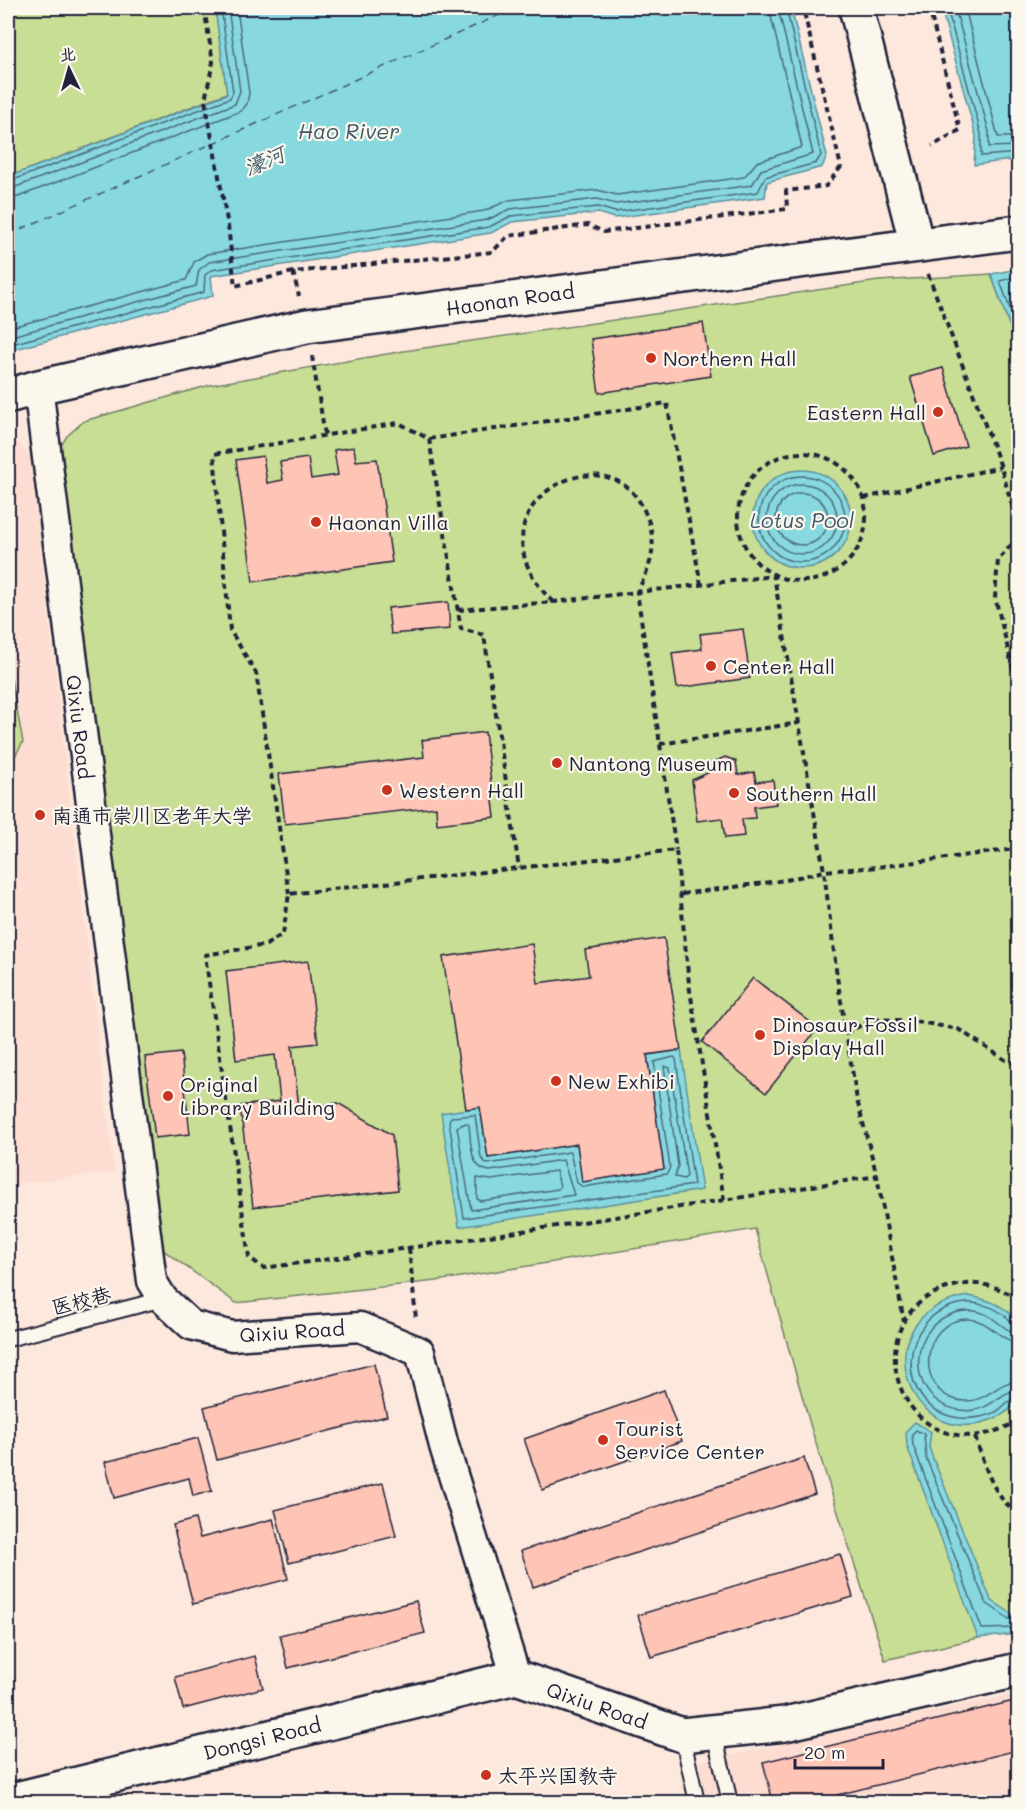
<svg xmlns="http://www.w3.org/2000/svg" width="1026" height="1810" font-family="Mali,'LXGW WenKai TC',sans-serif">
  <rect width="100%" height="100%" fill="#fce8dc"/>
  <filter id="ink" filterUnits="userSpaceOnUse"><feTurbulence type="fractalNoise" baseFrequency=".0167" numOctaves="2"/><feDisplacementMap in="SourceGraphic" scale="12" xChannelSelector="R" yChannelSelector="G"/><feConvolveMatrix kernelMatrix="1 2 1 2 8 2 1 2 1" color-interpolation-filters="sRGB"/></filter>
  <g filter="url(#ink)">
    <g fill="#fdddd1">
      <polygon points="8,436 17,441 30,458 114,1172 8,1185"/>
      <polygon points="1018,1693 1018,1802 696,1802 686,1765"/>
    </g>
    <g fill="#c7de94" stroke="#748068" stroke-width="1.5">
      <polygon points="8,8 215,8 227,93 8,177"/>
      <polygon points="991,274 1018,349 1018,1613 1012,1614 978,1638 885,1660 812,1431 755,1229 436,1281 236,1303 155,1244 58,450 67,436 84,421 210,385 404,351 878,281"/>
      <polygon points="8,663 23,742 8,768"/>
    </g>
    <g fill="#87d8df" stroke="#5f8f9d" stroke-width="1.5">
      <polygon points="215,8 791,8 827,156 822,167 767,182 765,197 614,218 598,213 512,222 491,233 211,276 213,296 8,351 8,177 227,94"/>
      <polygon points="941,8 1018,8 1018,159 974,165 976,136"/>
      <polygon points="1018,269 1018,349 991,274"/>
      <circle cx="802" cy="519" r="49"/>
      <polygon points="681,1050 702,1190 459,1227 441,1113 480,1107 488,1158 577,1144 583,1182 664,1169 647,1055"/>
      <path d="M969,1296C990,1300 1004,1305 1018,1322V1400C1011,1411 998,1418 984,1422C907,1448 860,1313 969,1296Z"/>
      <polygon points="915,1422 931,1432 929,1447 932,1456 991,1600 1012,1614 1018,1613 1018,1634 978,1638 907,1446 906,1431"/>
    </g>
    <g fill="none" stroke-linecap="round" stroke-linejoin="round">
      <g stroke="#4a6b7d" stroke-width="1.5">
        <polyline points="947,8 981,134 981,156 1018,153"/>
        <polyline points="955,8 989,132 989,147 1018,146"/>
        <polyline points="965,8 998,137 1018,137"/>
        <polyline points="8,182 230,98 233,92 221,8"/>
        <polyline points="8,190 235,104 240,91 228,8"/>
        <polyline points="8,199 18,197 241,111 247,104 249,93 237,8"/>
        <polyline points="1018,276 1000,281 1018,331"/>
        <polyline points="8,328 186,280 194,262 207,254 484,211 509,200 597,190 617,195 744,177 757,162 802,147 769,8"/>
        <polyline points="8,337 196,286 199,270 209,262 487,220 510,209 597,199 616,204 752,185 761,170 813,154 778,8"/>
        <polyline points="8,345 204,292 205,275 211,270 489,227 511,216 598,207 615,212 758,192 765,177 816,163 821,155 786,8"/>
        <circle cx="802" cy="519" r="43"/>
        <circle cx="802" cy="519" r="35"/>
        <circle cx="802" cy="519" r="26"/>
        <polygon points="674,1057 676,1059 694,1185 464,1218 449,1121 451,1117 475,1115 481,1158 487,1164 570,1152 577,1183 583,1187 667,1174 670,1167 654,1062"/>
        <polygon points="664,1066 670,1068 687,1176 684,1179 675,1177 678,1166"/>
        <path d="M466,1123L469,1125C471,1141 469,1170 490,1171L563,1160L574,1195L471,1210L457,1127Z"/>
        <polygon points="556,1171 560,1186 558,1189 481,1201 477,1199 477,1178 491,1180"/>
        <path d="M1018,1325C1011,1324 1010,1319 1004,1315C994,1307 978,1302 965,1303C896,1311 892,1410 960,1418C972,1419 985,1417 996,1412C1004,1407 1009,1398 1018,1397"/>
        <path d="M1018,1333C1001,1332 993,1308 965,1311C906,1317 902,1401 960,1410C990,1415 998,1391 1018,1390"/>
        <path d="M1018,1342C999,1341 990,1320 969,1319C919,1318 913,1397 964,1401C987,1403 997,1381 1018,1381"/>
        <polyline points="1018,1619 1009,1619 986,1603 926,1458 924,1434 916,1430 912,1434 913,1445 982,1629 1018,1628"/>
      </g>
      <polyline stroke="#40596c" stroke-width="1.5" stroke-dasharray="8 6" stroke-linecap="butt" points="8,235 515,8"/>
    </g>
    <g fill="#fec4b6" stroke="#22223b" stroke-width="1.5">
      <polygon points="703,323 711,376 599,393 591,339"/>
      <polygon points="943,368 966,446 934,456 910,377"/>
      <polygon points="354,447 356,461 377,459 392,562 253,582 236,460 263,456 267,483 283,480 280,462 308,458 311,479 338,475 334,450"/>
      <polygon points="448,602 450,629 391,634 388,608"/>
      <polygon points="743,629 750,678 677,688 672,653 702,649 700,634"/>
      <polygon points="485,732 495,817 437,824 436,807 285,824 279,774 424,757 422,740"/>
      <polygon points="725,757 736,761 738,775 754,772 756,782 773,780 776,804 754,807 755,818 742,819 744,836 725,838 722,818 697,821 692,780 708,773 714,762"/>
      <polygon points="664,938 681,1050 647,1055 664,1169 582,1182 577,1144 488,1158 480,1107 466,1109 443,957 532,944 538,983 589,976 585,950"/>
      <polygon points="308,961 318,1043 292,1046 299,1108 338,1103 392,1135 398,1190 253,1207 240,1106 280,1101 275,1055 236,1060 226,971"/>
      <polygon points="753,978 818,1028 766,1093 702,1042"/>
      <polygon points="181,1053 190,1134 155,1138 145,1057"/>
      <polygon points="374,1364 387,1416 217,1460 204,1407"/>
      <polygon points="664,1390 682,1441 542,1490 524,1439"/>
      <polygon points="198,1438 212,1491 193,1496 189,1478 114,1498 105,1462"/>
      <polygon points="804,1458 815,1494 533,1587 521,1551"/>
      <polygon points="383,1483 396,1536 289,1563 275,1510"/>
      <polygon points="195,1519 200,1538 273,1519 288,1579 193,1604 173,1525"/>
      <polygon points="840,1554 853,1597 651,1657 638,1615"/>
      <polygon points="416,1601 425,1633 288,1668 280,1635"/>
      <polygon points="255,1656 263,1688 183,1709 175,1677"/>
      <polygon points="1018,1700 1018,1750 837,1795 839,1802 773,1802 763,1762"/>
    </g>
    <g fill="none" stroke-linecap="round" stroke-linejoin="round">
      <defs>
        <g id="service">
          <polyline points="8,1339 163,1299"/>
          <polyline points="714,1733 730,1802"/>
          <polyline points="682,1735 697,1802"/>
        </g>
        <polyline id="minor" points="38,387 152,1281 163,1299 191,1325 232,1336 360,1327 420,1352 444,1446 516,1677"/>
        <g id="tertiary">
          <polyline points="856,8 917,245"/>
          <polyline points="8,396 38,387 307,326 1018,232"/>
          <polyline points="8,1801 516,1677 682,1735 785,1724 1018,1670"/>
        </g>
      </defs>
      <use href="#service" stroke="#22223b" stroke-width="18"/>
      <use href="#minor" stroke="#22223b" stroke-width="33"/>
      <use href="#tertiary" stroke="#22223b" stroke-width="38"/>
      <g stroke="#22223b" stroke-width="4" stroke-dasharray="6 4.5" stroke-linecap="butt">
        <polyline points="204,8 213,62 205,100 228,226 235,286 293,272 492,252 508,236 588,225 604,232 787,209 786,191 826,186 841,167 803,8"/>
        <polyline points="929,8 960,130 932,146"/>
        <polyline points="293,272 299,296"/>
        <polyline points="928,274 1001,467 1018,526"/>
        <polyline points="312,356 325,435"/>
        <polyline points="429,439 461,629 484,635 519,868"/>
        <circle cx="802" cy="517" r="64"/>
        <polyline points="864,498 1001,467"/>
        <polyline points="1018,537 998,560 995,597 1018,689"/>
        <path d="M553,602C459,509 606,426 644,510C659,542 653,562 637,592L676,850"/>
        <polyline points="458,610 553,602 774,576 824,871 837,977 857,1100 877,1176 904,1322"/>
        <polyline points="660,744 799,723"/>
        <polyline points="1018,846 1015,849 1014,881 1018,883"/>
        <polyline points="1014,882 1018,898"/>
        <polyline points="289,894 256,673 230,630 214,454 399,423 429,439 667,403 701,585"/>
        <polyline points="682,894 786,880 824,871 878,867 1015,849"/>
        <polyline points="846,1033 873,1019 914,1021 958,1029 1007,1061 1018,1064"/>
        <path d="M724,1200L689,984L676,850L289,894L283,934L266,945L205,955L249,1257L263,1268C468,1241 673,1208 877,1176"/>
        <polyline points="409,1248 416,1319"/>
        <path d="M1018,1300C1001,1286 976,1280 954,1286C843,1313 902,1487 1018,1421"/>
        <path d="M975,1437C984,1462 993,1500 1018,1512"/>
      </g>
      <use href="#service" stroke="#fbf7ec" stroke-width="14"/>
      <use href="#minor" stroke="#fbf7ec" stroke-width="28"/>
      <use href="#tertiary" stroke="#fbf7ec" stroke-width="33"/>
    </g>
  </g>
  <g fill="#c8321e" stroke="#fbf7ec" stroke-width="2">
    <circle cx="651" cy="358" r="6"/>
    <circle cx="938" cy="412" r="6"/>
    <circle cx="316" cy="522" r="6"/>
    <circle cx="711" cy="666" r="6"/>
    <circle cx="557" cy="763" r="6"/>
    <circle cx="387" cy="790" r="6"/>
    <circle cx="734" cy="793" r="6"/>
    <circle cx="40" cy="815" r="6"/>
    <circle cx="760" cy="1035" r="6"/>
    <circle cx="556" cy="1081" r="6"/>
    <circle cx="168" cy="1096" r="6"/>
    <circle cx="603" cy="1440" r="6"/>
    <circle cx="486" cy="1775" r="6"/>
  </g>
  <g text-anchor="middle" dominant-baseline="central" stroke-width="4.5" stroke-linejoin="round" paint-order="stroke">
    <g font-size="20" fill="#22223b" stroke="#fbf7ec">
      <text transform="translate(510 299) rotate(-8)">Haonan Road</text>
      <text transform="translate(80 727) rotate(83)">Qixiu Road</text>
      <text transform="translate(81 1300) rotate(-14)">医校巷</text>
      <text transform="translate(292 1331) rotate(-4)">Qixiu Road</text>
      <text transform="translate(597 1705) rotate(19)">Qixiu Road</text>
      <text transform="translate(262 1738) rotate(-14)">Dongsi Road</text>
    </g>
    <g font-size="20" fill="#22223b" stroke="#fbf7ec" text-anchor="start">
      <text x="663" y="358">Northern Hall</text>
      <text x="926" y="412" text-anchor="end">Eastern Hall</text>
      <text x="328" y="522">Haonan Villa</text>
      <text x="723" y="666">Center Hall</text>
      <text x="569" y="763">Nantong Museum</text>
      <text x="399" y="790">Western Hall</text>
      <text x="746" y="793">Southern Hall</text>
      <text x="52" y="815">南通市崇川区老年大学</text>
      <text x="772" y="1024">Dinosaur Fossil<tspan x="772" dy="23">Display Hall</tspan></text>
      <text x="568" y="1081">New Exhibi</text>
      <text x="180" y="1084">Original<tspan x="180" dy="23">Library Building</tspan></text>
      <text x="615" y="1428">Tourist<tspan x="615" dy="23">Service Center</tspan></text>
      <text x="498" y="1775">太平兴国教寺</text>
    </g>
    <g font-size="21" font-style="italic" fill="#40596c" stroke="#fbf7ec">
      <text x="349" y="130">Hao River</text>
      <text transform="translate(264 160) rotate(-23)">濠河</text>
      <text x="802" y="519">Lotus Pool</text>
    </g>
  </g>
  <rect width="1026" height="1810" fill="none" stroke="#fbf7ec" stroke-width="30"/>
  <rect x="15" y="15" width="996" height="1780" fill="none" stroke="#22223b" stroke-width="2" filter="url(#ink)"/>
  <g transform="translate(69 69) rotate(355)" stroke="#fbf7ec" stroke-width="4.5" paint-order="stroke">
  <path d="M0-4.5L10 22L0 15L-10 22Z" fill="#22223b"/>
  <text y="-9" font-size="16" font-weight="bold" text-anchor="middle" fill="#22223b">北</text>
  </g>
  <path d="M795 1759v9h88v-9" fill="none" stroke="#22223b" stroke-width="3"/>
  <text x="804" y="1759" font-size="18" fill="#22223b" stroke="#fbf7ec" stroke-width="4.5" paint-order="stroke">20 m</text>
</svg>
